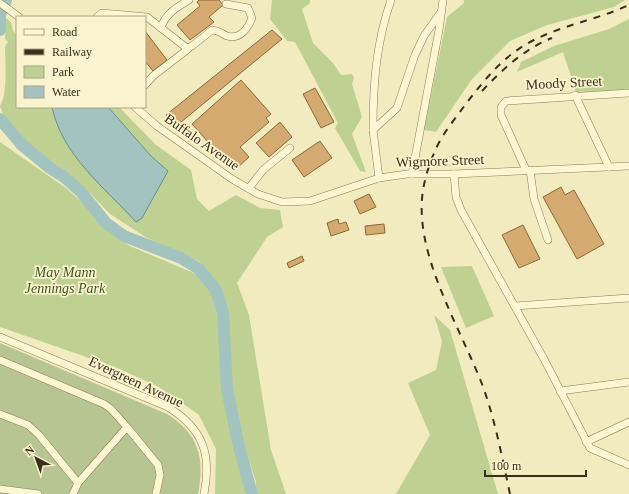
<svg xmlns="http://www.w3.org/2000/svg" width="629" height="494" font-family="'Times New Roman',serif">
  <rect width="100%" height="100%" fill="#f2ebbf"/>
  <g fill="#bfd192">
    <polygon points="272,0 310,0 310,3 302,9 313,43 333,63 341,75 352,74 354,78 352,84 362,117 352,134 366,172 360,171 335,128 338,123 295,42 287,41 270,19"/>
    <polygon points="464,0 625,0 614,7 547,25 510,41 472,79 436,132 424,130 447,17 464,3"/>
    <path d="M6,18L11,22L13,31L17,35V107H52L56,123L168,171L151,156L108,107H119L155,144L191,170L197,199L209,211L236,195L260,208L280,210L283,227L267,237L237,283L249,315L271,450L286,494H256V482L243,442L232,388L228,313L219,286L200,262L147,238L110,214L81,184L53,165L24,140L4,117L0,106C8,93 5,62 5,46L8,42L5,39Z"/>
    <polygon points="629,19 629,90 576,92 563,52 517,72 521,62 554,46 609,29"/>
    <polygon points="0,142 66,188 93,212 109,232 130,246 196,274 213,295 221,334 223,392 231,432 247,485 247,494 215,494 216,449 199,415 159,387 115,367 0,327"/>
    <polygon points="472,266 494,316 466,328 441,267"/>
    <polygon points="434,315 450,330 498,494 396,494 430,435 408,383 436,370 442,341"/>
  </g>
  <path fill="#b6c592" d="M0,343L167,414C199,434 205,459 198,494H0Z"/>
  <path fill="#a2c3bf" stroke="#68928f" d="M52,107H108L151,156L168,171L142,218L136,222C104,187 62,155 52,107Z"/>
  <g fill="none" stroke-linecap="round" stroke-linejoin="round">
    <g stroke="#a2c3bf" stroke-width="12">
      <polyline points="0,30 0,15 6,0"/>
      <polyline points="0,119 22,145 50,168 64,177 81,192 106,223 124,236 181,258 199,269 216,290 223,313 227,389 239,447 252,494"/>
    </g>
  </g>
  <g fill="#d4aa71" stroke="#8e6939">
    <polygon points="199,0 219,0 223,5 209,17 214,22 190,40 177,25 200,6 197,2"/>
    <polygon points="272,30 282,39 175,127 166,115"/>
    <polygon points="145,31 167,60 153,71 145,61"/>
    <polygon points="241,80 271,114 266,118 269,122 240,147 249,157 237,168 228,158 225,161 192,124"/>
    <polygon points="315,88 334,122 321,128 303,94"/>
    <polygon points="280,122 292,137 269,157 256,143"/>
    <polygon points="320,141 332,158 304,177 292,160"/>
    <polygon points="561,187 565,195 574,190 604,244 577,259 543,197"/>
    <polygon points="369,194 376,207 360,214 354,201"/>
    <polygon points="338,219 339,224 346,222 349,230 331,236 327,223"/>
    <polygon points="384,224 385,233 366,235 365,226"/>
    <polygon points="523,225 540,259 519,268 502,235"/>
    <polygon points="302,256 304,261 289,268 287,263"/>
  </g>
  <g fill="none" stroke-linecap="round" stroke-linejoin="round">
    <defs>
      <g id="minor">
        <polyline points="0,3 19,17"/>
        <polyline points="97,17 102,13 147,17 188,49 153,76 145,85"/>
        <path d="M161,28C165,14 177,7 189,0"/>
        <path d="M187,48L192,46L212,30C218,30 222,34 227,36C240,40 248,28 252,18L248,8L226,4"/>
        <polyline points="575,95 609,167"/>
        <polyline points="135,107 157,126 232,179 258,194 282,202 310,201 379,178 407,174 454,174 629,166"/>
        <path d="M373,130C373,85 376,43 391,0"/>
        <polyline points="526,170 501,115 501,107 506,101 629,93"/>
        <polyline points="530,170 534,199 548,240"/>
        <polyline points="412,174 439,30 443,0"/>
        <polyline points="454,174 456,197 461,210 544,359 590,448 629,465"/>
        <polyline points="379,178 373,130 397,108 415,55 424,36 441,12"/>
        <polyline points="249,188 263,170 290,148"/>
        <polyline points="515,306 629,298"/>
        <path d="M0,337L168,407C203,429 212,454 204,494"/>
        <polyline points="0,360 104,404 111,409 127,427 78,483"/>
        <polyline points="560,391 629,382"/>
        <polyline points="0,414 28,425 39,435 78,483 73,494"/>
        <polyline points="127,427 158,465 160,475 156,494"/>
        <polyline points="586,442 629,422"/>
        <polyline points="0,489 38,494"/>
      </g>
    </defs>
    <use href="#minor" stroke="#8c7c55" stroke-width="8"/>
    <use href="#minor" stroke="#fcf6d3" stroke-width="7"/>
    <g stroke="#3a2f1b" stroke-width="2" stroke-dasharray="7 7" stroke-linecap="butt">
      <path d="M482,91C503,69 524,49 552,38"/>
      <path d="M510,494C502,457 495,419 482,384C462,333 425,271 422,217C420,194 426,171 435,151C442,134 455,119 465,105C485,79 504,55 534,40C563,25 599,19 629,5"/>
    </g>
  </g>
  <g text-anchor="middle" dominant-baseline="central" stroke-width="3.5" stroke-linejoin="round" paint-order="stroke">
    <g font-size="14" fill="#3a2f1b" stroke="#f9f3cf">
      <text transform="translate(564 83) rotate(-3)">Moody Street</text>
      <text transform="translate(202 142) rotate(35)">Buffalo Avenue</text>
      <text transform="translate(440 161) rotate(-2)">Wigmore Street</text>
      <text transform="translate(136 382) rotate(25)">Evergreen Avenue</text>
    </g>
    <g font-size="14" font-style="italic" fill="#415920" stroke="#f9f3cf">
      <text x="65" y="272">May Mann<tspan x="65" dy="16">Jennings Park</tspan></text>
    </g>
  </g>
  <rect x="16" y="16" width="130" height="92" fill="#f9f3cf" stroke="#ada587"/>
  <rect x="24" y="29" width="20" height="6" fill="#fcf6d3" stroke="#ada587"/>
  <text x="52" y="36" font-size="12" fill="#3a2f1b">Road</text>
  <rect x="24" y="49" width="20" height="6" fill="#3a2f1b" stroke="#ada587"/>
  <text x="52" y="56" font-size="12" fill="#3a2f1b">Railway</text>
  <rect x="24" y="66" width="20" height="12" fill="#bfd192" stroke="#ada587"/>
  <text x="52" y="76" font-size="12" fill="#3a2f1b">Park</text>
  <rect x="24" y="86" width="20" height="12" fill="#a2c3bf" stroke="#ada587"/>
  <text x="52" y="96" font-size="12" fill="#3a2f1b">Water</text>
  <g transform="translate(36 458) rotate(319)" stroke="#f9f3cf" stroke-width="3" paint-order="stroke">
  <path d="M0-3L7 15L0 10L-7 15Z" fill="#3a2f1b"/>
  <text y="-6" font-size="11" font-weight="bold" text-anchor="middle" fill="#3a2f1b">N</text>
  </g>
  <path d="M485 470v6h101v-6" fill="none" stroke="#3a2f1b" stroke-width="2"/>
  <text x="491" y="470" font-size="12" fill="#3a2f1b" stroke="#f9f3cf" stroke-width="3" paint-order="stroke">100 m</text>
</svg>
